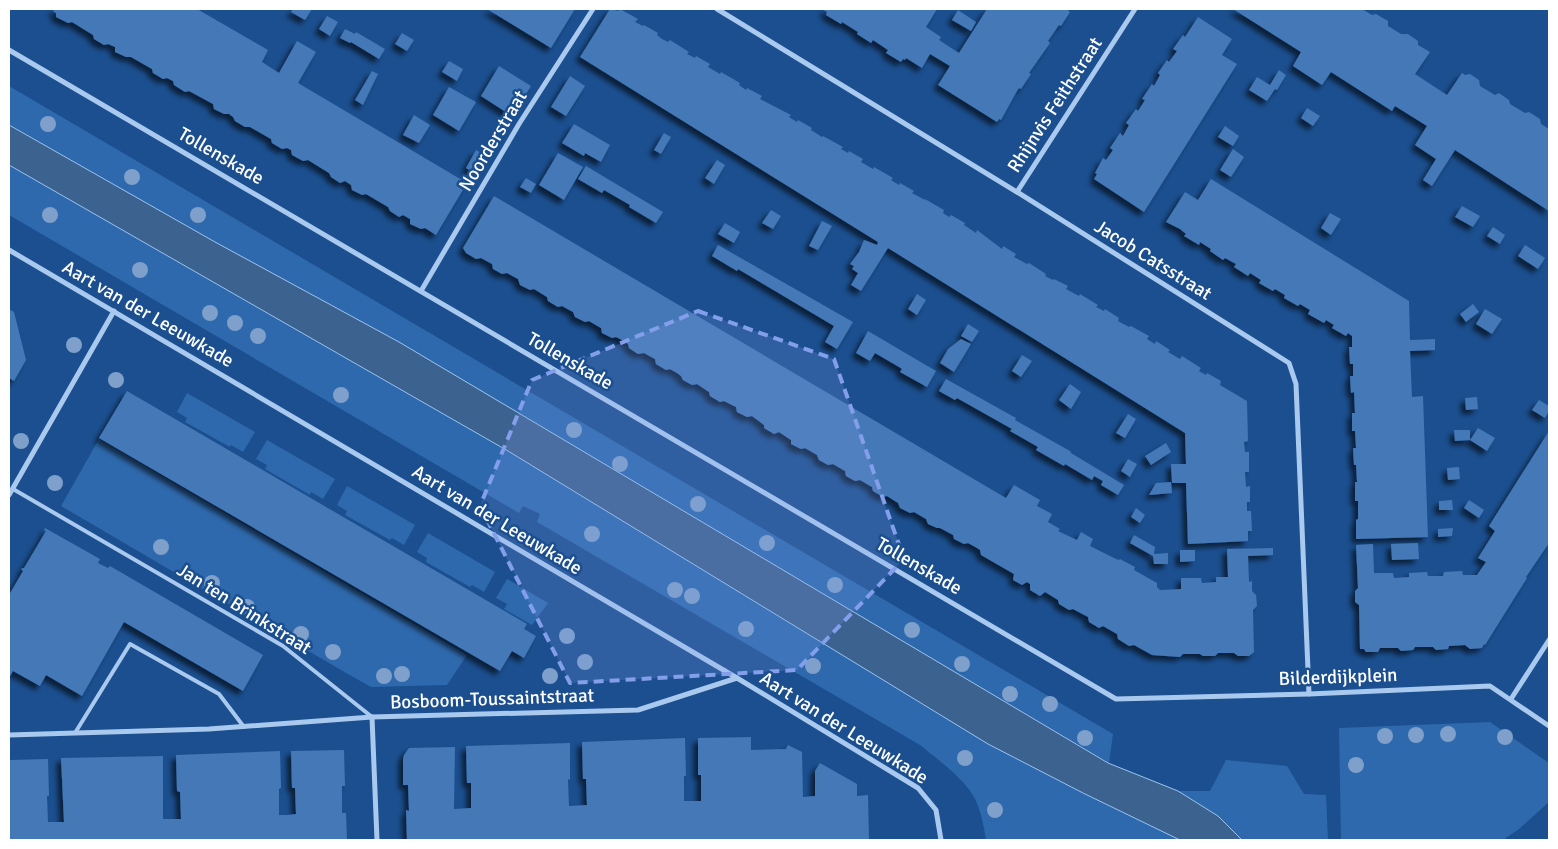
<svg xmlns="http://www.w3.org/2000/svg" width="1558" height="849" font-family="Signika,sans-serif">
  <defs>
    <filter id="shadow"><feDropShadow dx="-4.5" dy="4.5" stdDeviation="2.5" flood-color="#0009"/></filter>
  </defs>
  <rect width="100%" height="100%" fill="#1b4f8f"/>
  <g fill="#2e69ad">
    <polygon points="9,86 1113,734 1109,763 559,438 9,125"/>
    <path d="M9,165L508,451L988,744L1083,793L1180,840H986C984,827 981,811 975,799C965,779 937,759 920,745L537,522L540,514L523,506L519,513L9,215Z"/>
    <polygon points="187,393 255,432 243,452 231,445 230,447 185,422 187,418 177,412"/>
    <polygon points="99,439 467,655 447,685 371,687 346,673 61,506"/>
    <polygon points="267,440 335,479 323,499 311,492 310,495 265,469 267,465 256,459"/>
    <polygon points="347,486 415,525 404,545 392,538 390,540 345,515 347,511 337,505"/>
    <polygon points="428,533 495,572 484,592 472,585 470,587 426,562 427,558 417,552"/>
    <polygon points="507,579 548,603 532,625 504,609 507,604 496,598"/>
    <polygon points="1490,722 1549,763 1549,802 1519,829 1503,840 1341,840 1339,728"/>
    <polygon points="1226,760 1287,766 1304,794 1326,795 1328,840 1242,840 1218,816 1178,791 1210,791"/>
  </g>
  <polygon fill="#3c6290" stroke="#9cc4f0" points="9,125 215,242 399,342 1108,763 1178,791 1218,816 1242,840 1180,840 1083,793 988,744 508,451 9,165"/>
  <g fill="#4478b7" filter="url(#shadow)">
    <polygon points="54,9 197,9 268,50 262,62 279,73 297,41 316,52 298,83 467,183 436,235 425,228 421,229 410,224 410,219 403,215 399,217 390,211 388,207 366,194 362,195 352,190 351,185 345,181 340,183 331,177 329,173 308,160 303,161 292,155 291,150 287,148 282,149 272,143 271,139 250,127 245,127 235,121 233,117 229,114 224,114 214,109 213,104 189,91 185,92 174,85 173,81 167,78 163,79 153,73 152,69 131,57 126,57 115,52 115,47 108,44 104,45 94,39 93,35 72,22 68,23 56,17 56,13 53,11"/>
    <polygon points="293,9 312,9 305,20 291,12"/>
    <polygon points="487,9 575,9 551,48"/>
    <polygon points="610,9 618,11 620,9 638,19 635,22 643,26 644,25 658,33 657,35 662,39 668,42 670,40 689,52 687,54 695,58 696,56 710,64 708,67 720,74 721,72 740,83 739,85 746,90 747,88 762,96 760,99 791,115 789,117 797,122 798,120 812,128 811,130 822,137 823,136 843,147 841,149 848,153 849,151 863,159 861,162 873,169 874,167 893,178 891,180 899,185 900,183 914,191 912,193 925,200 925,199 944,210 943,213 949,217 951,215 965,223 964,225 976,233 977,230 1002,249 1003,246 1016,254 1014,257 1027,264 1029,263 1046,274 1045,276 1053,280 1054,279 1068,286 1066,289 1079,296 1080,294 1098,305 1096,307 1104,311 1105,309 1119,318 1118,321 1129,327 1131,326 1149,336 1147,339 1155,344 1156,341 1170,350 1168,352 1175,356 1180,359 1182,356 1201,368 1199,371 1206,375 1207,373 1221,381 1220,385 1247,401 1248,441 1244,442 1245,452 1249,452 1249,472 1245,472 1246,487 1250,486 1250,502 1247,502 1247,511 1251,511 1252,531 1248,531 1248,541 1188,544 1186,483 1172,483 1171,464 1186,464 1185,433 888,248 861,291 851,285 858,273 852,269 854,266 850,264 859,252 864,240 877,245 878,242 580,57"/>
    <polygon points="822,9 937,9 926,27 941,37 939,40 959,53 987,9 1070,9 1068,11 1070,12 1061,26 1059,25 1048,41 1050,43 1029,73 1031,74 1021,89 1019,88 1017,91 1001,120 999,119 997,122 938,85 950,66 930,54 922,68 906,58 905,60 903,59 901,62 886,53 888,50 873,40 871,43 857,34 858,32 842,22 841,24 826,15 827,12"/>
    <polygon points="1233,9 1362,9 1372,15 1376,14 1388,21 1388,26 1401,34 1408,34 1418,41 1418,45 1430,52 1415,74 1447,95 1462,73 1465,75 1470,74 1479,80 1480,86 1495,95 1499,93 1509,100 1510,104 1525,113 1529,112 1540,119 1541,124 1549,129 1549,211 1455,150 1432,186 1423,180 1436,159 1415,145 1427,126 1395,106 1392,111 1331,72 1322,85 1293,66 1301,52"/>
    <polygon points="958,10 976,22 971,31 952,20"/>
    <polygon points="327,16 338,22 330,36 319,29"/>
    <polygon points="1198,17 1232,39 1222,55 1237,64 1144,212 1094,179 1097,174 1095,173 1103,158 1106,160 1113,150 1110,148 1120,133 1123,136 1129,125 1126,123 1136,109 1138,111 1145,100 1142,99 1152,84 1154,86 1160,75 1158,73 1167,60 1169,62 1177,51 1173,49 1183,35 1185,37"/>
    <polygon points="345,29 355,34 356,32 385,49 379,59 351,42 350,43 340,38"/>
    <polygon points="402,33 414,40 407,51 395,44"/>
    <polygon points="449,61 463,69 457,81 442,72"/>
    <polygon points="499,66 531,86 512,116 481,96"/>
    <polygon points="1279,70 1286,75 1277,90 1275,89 1267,101 1249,90 1257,77 1270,85"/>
    <polygon points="372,71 378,74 363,105 355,100"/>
    <polygon points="570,76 585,86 566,116 551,107"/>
    <polygon points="449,87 476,102 459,131 433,115"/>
    <polygon points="1307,108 1320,116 1313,126 1301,118"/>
    <polygon points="414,115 430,125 419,143 403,135"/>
    <polygon points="574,124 610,145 601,162 585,153 584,156 562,143"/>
    <polygon points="1225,126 1239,136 1233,146 1218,137"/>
    <polygon points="664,133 671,137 661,154 654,150"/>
    <polygon points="1233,149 1244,157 1231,177 1220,170"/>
    <polygon points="476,150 485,155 474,173 466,168"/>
    <polygon points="558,153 583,167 564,200 539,185"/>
    <polygon points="717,160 725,165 714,184 705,178"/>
    <polygon points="586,166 663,212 656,223 629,207 630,205 604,190 602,193 578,179"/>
    <polygon points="526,178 536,184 531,193 520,187"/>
    <polygon points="1211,179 1409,301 1410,340 1435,339 1435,350 1410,351 1412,397 1423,396 1428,537 1356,539 1356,520 1358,519 1358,501 1355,501 1355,482 1357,482 1356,465 1354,465 1353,448 1356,448 1355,431 1352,431 1352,413 1355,413 1354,392 1351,393 1350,376 1353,376 1353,364 1350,364 1349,347 1352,347 1352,336 1348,333 1346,336 1332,328 1334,325 1326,320 1324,323 1308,314 1310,310 1300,304 1298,306 1284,298 1285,295 1275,289 1273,291 1259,283 1261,280 1250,273 1248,276 1234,267 1236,264 1225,258 1223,260 1210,251 1211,249 1200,242 1199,245 1184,236 1186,234 1180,229 1166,222 1185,192 1198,200"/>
    <polygon points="494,196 1006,498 1014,485 1040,500 1037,506 1052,514 1048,522 1060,529 1058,531 1077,540 1081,532 1093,539 1090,546 1116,559 1119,560 1120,559 1135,567 1134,570 1157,583 1157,587 1160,590 1181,589 1181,578 1201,578 1202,583 1216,582 1216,577 1228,577 1227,549 1273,548 1273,555 1248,556 1249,582 1252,581 1252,591 1256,595 1257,606 1253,610 1254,652 1249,656 1238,656 1234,653 1218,653 1215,656 1203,656 1200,654 1183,654 1180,657 1152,655 1134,645 1129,646 1118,639 1117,634 1103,626 1099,628 1089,622 1088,617 1073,609 1069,610 1059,604 1058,600 1045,592 1040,596 1030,590 1030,584 1027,582 1022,585 1013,580 1014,574 981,555 980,550 977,548 968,543 964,544 954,539 953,535 940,528 937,528 928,524 926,519 914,512 910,513 900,508 898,503 887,496 883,497 873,491 872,487 860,480 855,481 846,476 845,471 833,464 828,465 819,460 817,455 805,448 801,449 791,444 791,440 779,432 774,434 764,428 764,425 752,416 747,417 737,412 736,407 724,401 720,402 710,396 709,392 697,384 692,385 683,380 681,376 677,373 670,369 666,370 656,364 655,359 644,353 638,354 629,348 628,344 624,341 616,337 612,338 602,333 601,328 589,321 585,322 575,317 573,312 562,306 558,307 548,301 547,297 534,289 530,290 520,285 518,279 507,273 502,274 493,269 492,264 481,258 476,259 466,253 463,248"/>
    <polygon points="1462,206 1480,216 1473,227 1455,217"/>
    <polygon points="771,210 781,216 773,229 762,223"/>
    <polygon points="1330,213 1341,219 1331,235 1321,228"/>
    <polygon points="822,221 832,226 818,250 809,246"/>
    <polygon points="725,223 740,232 734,243 718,234"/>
    <polygon points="1493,227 1505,235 1500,244 1487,236"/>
    <polygon points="718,245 853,322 837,349 825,342 834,326 738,269 737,271 712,256"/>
    <polygon points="1525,245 1545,258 1538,269 1518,256"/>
    <polygon points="917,294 926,300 917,315 908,309"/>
    <polygon points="1473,304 1479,312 1466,322 1460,314"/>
    <polygon points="9,309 14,312 26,360 14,381 9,378"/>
    <polygon points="1485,309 1502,319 1492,334 1476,324"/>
    <polygon points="968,324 979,331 972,342 961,336"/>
    <polygon points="868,331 936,371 927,387 900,372 902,369 899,367 875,353 870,361 856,353"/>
    <polygon points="961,339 971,344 954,372 940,363 948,349"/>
    <polygon points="1022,355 1032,361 1021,377 1012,371"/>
    <polygon points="946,379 1016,418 1015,420 1070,451 1071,453 1124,485 1118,495 1101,485 1103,481 1094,476 1092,480 1065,464 1064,466 1036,450 1038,447 1010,431 1012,429 957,398 955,400 939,391"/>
    <polygon points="1070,384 1081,392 1071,409 1059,400"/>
    <polygon points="127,391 527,624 524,629 536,636 524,658 512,651 500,671 99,438"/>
    <polygon points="1477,397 1478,409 1466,410 1465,398"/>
    <polygon points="1539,400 1549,406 1549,411 1545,418 1532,410"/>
    <polygon points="1128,414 1136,419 1125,438 1116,433"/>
    <polygon points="1478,428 1495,438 1487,451 1470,440 1455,441 1454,430 1470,430 1470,440"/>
    <polygon points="1549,431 1549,543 1526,577 1527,578 1485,645 1484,644 1482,648 1470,649 1465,645 1449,646 1448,649 1436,650 1433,647 1415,647 1413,650 1401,651 1398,648 1380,648 1378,652 1366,652 1364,649 1360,649 1359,605 1355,602 1355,591 1358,588 1356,545 1373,544 1374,573 1393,573 1394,578 1409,577 1409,573 1427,572 1428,576 1443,576 1444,572 1462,571 1463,575 1477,575 1486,562 1478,558 1495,531 1489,526"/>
    <polygon points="1166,443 1171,452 1151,465 1145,456"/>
    <polygon points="1128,459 1137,464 1130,477 1121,471"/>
    <polygon points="1459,467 1460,479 1448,480 1447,468"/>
    <polygon points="1171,482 1172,493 1149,495 1156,483"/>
    <polygon points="1452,500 1453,510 1439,510 1439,501"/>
    <polygon points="1469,500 1484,510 1479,518 1464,508"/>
    <polygon points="1136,508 1145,515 1140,523 1131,517"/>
    <polygon points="45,528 100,559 98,563 108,568 110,566 263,655 243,691 124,622 82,696 46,675 40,686 13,671 9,678 9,595 23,571 21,569 23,568 24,568 46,531 44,530"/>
    <polygon points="1453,528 1452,536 1438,537 1438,529"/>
    <polygon points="1134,535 1155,547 1154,554 1168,553 1168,564 1154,564 1153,556 1130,543"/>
    <polygon points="1418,543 1419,559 1392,560 1391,544"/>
    <polygon points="1180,550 1195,550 1195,561 1180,562"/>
    <polygon points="751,737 751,750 786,749 788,745 802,752 803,797 815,796 815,771 820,763 857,784 857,796 868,795 869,840 407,840 406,810 409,811 408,785 403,785 403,759 404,755 409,748 455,747 454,809 471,808 471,783 467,783 466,746 570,743 570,780 568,779 569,806 587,805 586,779 583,779 582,742 685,738 686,776 684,776 684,801 701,801 701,775 698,775 698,738"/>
    <polygon points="344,750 345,786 342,786 342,813 346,813 347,840 9,840 9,760 48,759 49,796 47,796 48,822 64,822 61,758 163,756 163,819 181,819 180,792 177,791 176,755 280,751 281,788 279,789 279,815 288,815 296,814 295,788 292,788 291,751"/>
  </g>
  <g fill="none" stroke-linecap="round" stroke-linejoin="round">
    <g stroke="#a9c9ee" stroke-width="4">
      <polyline points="13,489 283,646 372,717"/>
      <polyline points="75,733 130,644 219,694 244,727"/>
    </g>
    <g stroke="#a9c9ee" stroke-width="5">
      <polyline points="717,9 1017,192 1289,363 1296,384 1309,694"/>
      <polyline points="9,50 1116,699 1309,694 1490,686 1549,726"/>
      <polyline points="1017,192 1135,9"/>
      <polyline points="9,250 737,678 918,788 936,810 941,840"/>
      <polyline points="421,291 519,124 593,9"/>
      <polyline points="9,495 114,311"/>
      <polyline points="1511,699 1549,640"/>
      <polyline points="372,717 377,840"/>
      <polyline points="9,735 209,729 372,717 638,710 737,678"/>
    </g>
  </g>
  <g fill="#7ea0ca">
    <circle cx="48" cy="124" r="8"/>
    <circle cx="132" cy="177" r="8"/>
    <circle cx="50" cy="215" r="8"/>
    <circle cx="198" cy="215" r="8"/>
    <circle cx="140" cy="270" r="8"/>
    <circle cx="210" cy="313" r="8"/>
    <circle cx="235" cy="323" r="8"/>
    <circle cx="258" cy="336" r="8"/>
    <circle cx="74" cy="345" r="8"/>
    <circle cx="116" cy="380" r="8"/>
    <circle cx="341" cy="395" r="8"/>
    <circle cx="574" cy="430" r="8"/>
    <circle cx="21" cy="441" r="8"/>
    <circle cx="620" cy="464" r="8"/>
    <circle cx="55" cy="483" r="8"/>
    <circle cx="698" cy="504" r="8"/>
    <circle cx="592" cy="534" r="8"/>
    <circle cx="767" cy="543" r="8"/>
    <circle cx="161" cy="547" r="8"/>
    <circle cx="212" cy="583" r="8"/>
    <circle cx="835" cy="585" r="8"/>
    <circle cx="675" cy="590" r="8"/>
    <circle cx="692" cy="596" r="8"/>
    <circle cx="247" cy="607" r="8"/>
    <circle cx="746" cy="629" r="8"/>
    <circle cx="912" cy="630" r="8"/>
    <circle cx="301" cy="634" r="8"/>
    <circle cx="567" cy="636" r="8"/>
    <circle cx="333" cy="652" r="8"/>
    <circle cx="585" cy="662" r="8"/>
    <circle cx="962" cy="664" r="8"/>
    <circle cx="813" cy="666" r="8"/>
    <circle cx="402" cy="674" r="8"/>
    <circle cx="384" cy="676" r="8"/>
    <circle cx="550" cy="676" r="8"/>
    <circle cx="1010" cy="694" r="8"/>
    <circle cx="1050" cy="704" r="8"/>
    <circle cx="1448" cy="734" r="8"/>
    <circle cx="1416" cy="735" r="8"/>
    <circle cx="1385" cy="736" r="8"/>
    <circle cx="1505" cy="737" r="8"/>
    <circle cx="1085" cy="738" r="8"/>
    <circle cx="965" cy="758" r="8"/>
    <circle cx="1356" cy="765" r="8"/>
    <circle cx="995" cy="810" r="8"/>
  </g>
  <path fill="#839eea" fill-opacity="0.2" stroke="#839eea" stroke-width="4" stroke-dasharray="10 6" stroke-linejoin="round" d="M698,311L834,359L904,559L797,670L570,683L480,506L532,380Z"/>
  <g text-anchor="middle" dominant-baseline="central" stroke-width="5" stroke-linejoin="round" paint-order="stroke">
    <g font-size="19" fill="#fff" stroke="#1b4f8f">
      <text transform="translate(1055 105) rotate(-57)">Rhijnvis Feithstraat</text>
      <text transform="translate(493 141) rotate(-59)">Noorderstraat</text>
      <text transform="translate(221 156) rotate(30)">Tollenskade</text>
      <text transform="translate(1153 260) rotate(32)">Jacob Catsstraat</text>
      <text transform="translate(148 314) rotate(30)">Aart van der Leeuwkade</text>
      <text transform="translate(570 361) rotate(30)">Tollenskade</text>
      <text transform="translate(497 520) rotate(31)">Aart van der Leeuwkade</text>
      <text transform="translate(919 566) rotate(30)">Tollenskade</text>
      <text transform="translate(244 609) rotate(32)">Jan ten Brinkstraat</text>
      <text transform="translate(1338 677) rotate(-2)">Bilderdijkplein</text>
      <text transform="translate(492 699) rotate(-2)">Bosboom-Toussaintstraat</text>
      <text transform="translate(844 728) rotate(32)">Aart van der Leeuwkade</text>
    </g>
  </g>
  <rect width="1558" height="849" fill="none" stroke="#ffffff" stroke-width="20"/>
</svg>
